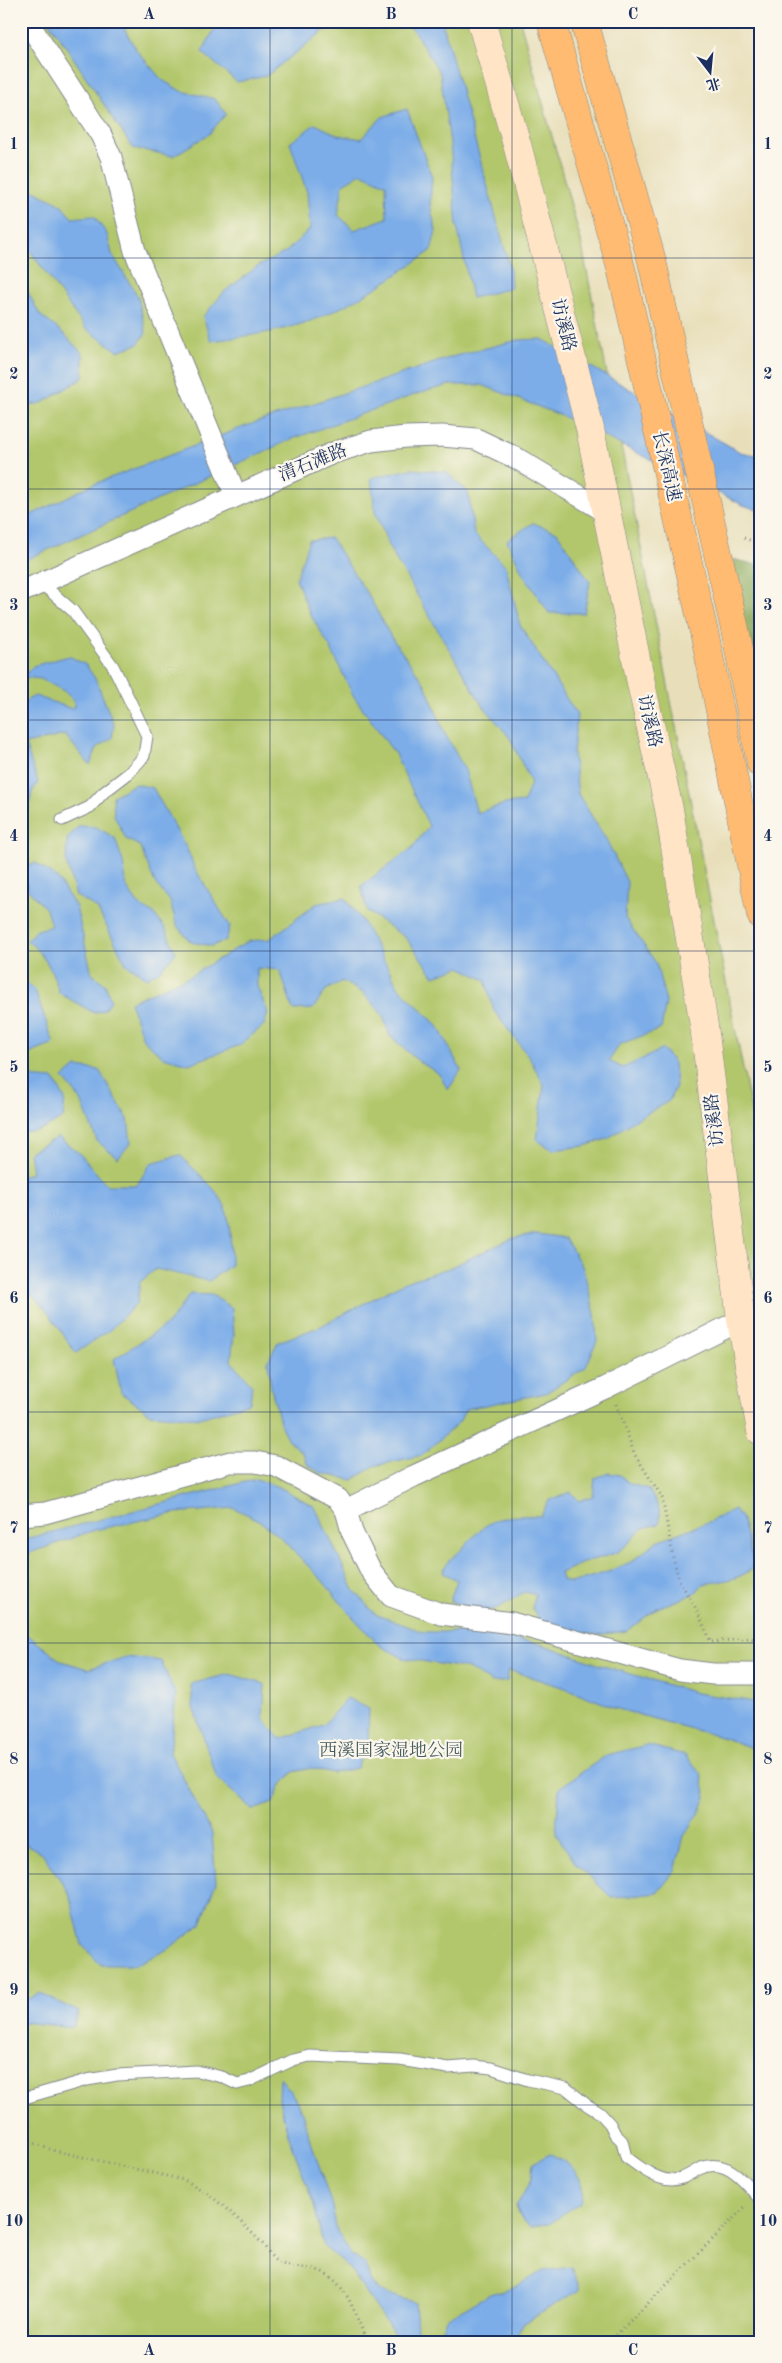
<svg xmlns="http://www.w3.org/2000/svg" width="782" height="2363" font-family="'Old Standard TT','Noto Serif SC',serif">
  <rect width="100%" height="100%" fill="#fbf7ec"/>
  <filter id="ink" filterUnits="userSpaceOnUse"><feTurbulence type="fractalNoise" baseFrequency=".02" numOctaves="2"/><feDisplacementMap in="SourceGraphic" scale="10" xChannelSelector="R" yChannelSelector="G"/><feConvolveMatrix kernelMatrix="1 2 1 2 8 2 1 2 1" color-interpolation-filters="sRGB"/></filter>
  <filter id="wash" filterUnits="userSpaceOnUse"><feTurbulence type="fractalNoise" baseFrequency=".0096" numOctaves="4" result="noise"/><feDisplacementMap in="SourceGraphic" scale="20" xChannelSelector="R" yChannelSelector="G"/><feGaussianBlur stdDeviation="1.12" result="paint"/><feColorMatrix in="noise" values="0 0 0 0 0 0 0 0 0 0 0 0 0 0 0 0 0 1.4 0 .05"/><feComposite in="paint" operator="in"/></filter>
  <g filter="url(#wash)">
    <rect width="100%" height="100%" fill="#e8dfba"/>
    <polygon fill="#b2c76c" stroke="#667b65" points="21,21 520,21 581,241 761,1161 761,2342 21,2342"/>
    <polygon fill="#8dac60" stroke="#546e5f" points="732,559 761,566 761,725"/>
    <g fill="#7dade8" stroke="#4c6ea3" fill-rule="evenodd">
      <path d="M48,21H120L137,51L162,80L181,91L215,99L226,114L209,134L173,156L133,148C104,107 78,62 48,21Z"/>
      <polygon points="219,21 442,21 510,268 511,288 472,298 457,226 450,143 440,73 412,28 375,22 334,23 266,76 237,82 202,52"/>
      <path d="M407,109L432,177L430,205L436,231L431,251C396,275 362,299 323,316C288,331 248,336 211,341L203,317L224,292L258,266L286,252L310,229L307,192L290,143L315,124L338,135L361,139L382,117ZM361,173L386,184L387,218L354,230L338,215L343,184Z"/>
      <polygon points="32,190 60,204 72,218 94,216 107,234 112,254 138,297 146,333 138,344 118,351 86,329 21,238 21,203"/>
      <polygon points="21,279 40,315 63,333 83,354 83,378 42,403 21,406"/>
      <polygon points="542,339 740,452 761,456 761,511 743,505 560,415 482,385 449,385 417,394 292,439 21,562 21,520 89,486 249,425 455,356 518,340"/>
      <polygon points="411,469 446,472 468,492 474,534 506,566 520,625 577,715 573,753 578,794 607,841 627,882 625,918 656,963 666,1002 661,1029 620,1044 609,1061 623,1068 663,1049 674,1063 676,1086 669,1101 635,1120 607,1139 584,1146 553,1150 537,1140 544,1085 529,1057 494,1011 485,980 460,967 434,976 406,938 367,911 361,886 412,848 429,826 395,754 353,695 330,647 310,614 296,579 309,540 331,538 371,600 391,637 425,684 445,734 465,770 477,813 505,804 524,802 531,783 510,738 481,703 391,551 375,512 371,478"/>
      <polygon points="533,523 557,532 590,582 584,613 549,613 523,574 507,540"/>
      <polygon points="69,656 86,665 96,680 114,725 112,738 97,748 90,765 65,735 25,744 38,782 32,792 28,811 21,813 21,711 27,700 35,696 70,708 74,707 74,701 64,691 41,679 23,677 33,666"/>
      <polygon points="135,784 153,788 187,849 195,869 230,926 226,940 212,946 191,942 177,926 170,901 155,883 140,846 126,839 114,815 113,796"/>
      <polygon points="79,826 96,827 115,838 123,862 127,888 139,905 154,914 165,928 176,953 160,970 147,978 126,964 97,908 76,896 66,862 67,839"/>
      <path d="M36,863L57,878L76,907L92,974L105,984L111,1001L104,1010L94,1013L59,993C52,968 46,958 27,940L35,931L51,926L46,909L28,890L22,867Z"/>
      <polygon points="345,898 363,922 399,988 438,1026 461,1070 448,1090 439,1074 417,1060 390,1036 382,1014 363,993 342,981 326,990 313,1009 293,1010 280,970 257,968 257,986 268,1013 264,1025 240,1045 189,1064 163,1057 143,1039 130,1002 190,976 249,941 270,939 316,904"/>
      <polygon points="21,979 35,990 54,1044 21,1057"/>
      <polygon points="76,1067 99,1070 128,1119 131,1143 118,1158 97,1141 81,1100 63,1078"/>
      <path d="M24,1077L54,1079L65,1099L63,1118C52,1124 35,1136 21,1130V1078Z"/>
      <path d="M58,1137L79,1153L107,1185H137L151,1163L180,1155C194,1170 213,1185 223,1202C231,1218 231,1247 231,1265L209,1281L156,1269L140,1282L137,1303L111,1329L76,1353C63,1336 42,1296 21,1290V1176L32,1173L29,1152Z"/>
      <polygon points="537,1234 565,1238 583,1268 595,1314 597,1341 586,1367 546,1393 466,1409 459,1422 423,1455 374,1466 353,1480 320,1473 307,1464 303,1453 288,1440 281,1426 271,1388 268,1361 278,1342 319,1327 405,1282 449,1268 513,1238"/>
      <polygon points="190,1294 212,1295 232,1308 234,1334 231,1361 252,1385 250,1403 200,1418 151,1414 121,1393 114,1359 168,1324"/>
      <path d="M609,1473L620,1475L630,1484L649,1489C655,1500 663,1511 659,1524L643,1528L627,1545L616,1553L583,1563L560,1573L562,1580L571,1583L608,1572L633,1561L657,1541L711,1521L734,1509L741,1517L755,1567C736,1581 726,1580 703,1584L694,1594L657,1608L627,1631L595,1635L555,1627L538,1619L532,1607L536,1595L524,1592C488,1616 490,1614 450,1601L457,1580L443,1573C447,1559 451,1560 461,1550C490,1517 498,1515 541,1516L548,1501L571,1492L579,1501L593,1496L595,1478Z"/>
      <polygon points="257,1479 281,1488 315,1507 354,1590 375,1614 423,1632 467,1632 502,1636 544,1645 600,1665 696,1693 761,1703 761,1751 721,1737 618,1709 568,1689 509,1670 507,1681 492,1683 470,1669 403,1658 379,1645 350,1614 322,1580 277,1534 257,1519 234,1508 176,1513 95,1530 21,1556 21,1540"/>
      <polygon points="21,1636 29,1636 61,1661 88,1669 126,1657 161,1661 176,1695 170,1753 212,1833 216,1882 201,1924 168,1949 135,1965 101,1965 82,1945 69,1893 43,1854 21,1841"/>
      <polygon points="229,1674 265,1684 263,1718 280,1739 323,1725 347,1698 369,1709 368,1741 357,1768 333,1773 311,1768 293,1772 279,1788 273,1803 253,1810 217,1778 193,1707 191,1684"/>
      <polygon points="647,1745 685,1755 701,1773 706,1797 699,1814 684,1836 675,1871 657,1893 612,1898 576,1864 556,1834 559,1788 607,1755"/>
      <polygon points="39,1993 79,2012 73,2027 21,2022 21,2003"/>
      <path d="M280,2077L299,2104L332,2206L337,2231L351,2255L365,2263C367,2269 368,2277 372,2283C379,2296 402,2297 415,2303L418,2342H400L348,2267L323,2246L314,2205L287,2131L279,2100Z"/>
      <path d="M550,2154C571,2163 587,2177 581,2202L549,2223L530,2227L523,2221L516,2207L531,2180L533,2163Z"/>
      <polygon points="572,2267 580,2290 525,2322 512,2342 437,2342 446,2318 490,2294 517,2286 543,2271"/>
    </g>
  </g>
  <g filter="url(#ink)">
    <g fill="none" stroke-linecap="round" stroke-linejoin="round">
      <defs>
        <g id="lane">
          <polyline points="41,583 73,611 113,666 147,736 144,756 129,773 103,793 90,807 62,820"/>
          <path d="M21,2099L87,2080L117,2075L197,2071L222,2077L237,2084L249,2081L293,2060L310,2056L400,2060L448,2068L474,2066L491,2068L528,2080L566,2088L587,2105L600,2113L610,2124L615,2134L622,2141L626,2157C638,2166 656,2180 671,2180C683,2180 689,2174 699,2169C724,2157 742,2178 757,2196"/>
        </g>
        <g id="street">
          <polyline points="27,21 101,135 111,157 135,251 236,496"/>
          <polyline points="21,592 333,453 371,441 406,437 442,436 476,439 516,458 608,513"/>
          <polyline points="346,1510 414,1476 605,1388 741,1320"/>
          <polyline points="21,1515 45,1513 230,1462 255,1462 276,1466 338,1499 346,1510 352,1532 371,1571 391,1596 441,1614 512,1623 680,1670 713,1674 761,1674"/>
        </g>
        <polyline id="secondary" points="481,21 518,148 590,429 642,688 669,809 704,1026 741,1320 761,1431"/>
        <g id="highway">
          <polyline points="551,21 621,268 706,641 761,915"/>
          <polyline points="584,21 652,261 736,634 761,764"/>
        </g>
      </defs>
      <use href="#lane" stroke="#82878c" stroke-width="13"/>
      <use href="#street" stroke="#82878c" stroke-width="23"/>
      <use href="#secondary" stroke="#82878c" stroke-width="29"/>
      <use href="#highway" stroke="#82878c" stroke-width="29"/>
      <g stroke="#82878c" stroke-width="3" stroke-dasharray="1 4" stroke-linecap="butt">
        <polyline points="744,538 761,544"/>
        <polyline points="616,1404 635,1455 662,1497 673,1557 679,1580 695,1607 711,1642 749,1638 761,1641"/>
        <path d="M21,2138L52,2150L184,2180C216,2196 236,2217 261,2242C266,2247 270,2256 275,2260C286,2268 299,2267 312,2269C345,2274 356,2316 367,2342"/>
        <polyline points="609,2342 747,2205"/>
      </g>
      <use href="#lane" stroke="#fff" stroke-width="11"/>
      <use href="#street" stroke="#fff" stroke-width="21"/>
      <use href="#secondary" stroke="#ffe4c6" stroke-width="28"/>
      <use href="#highway" stroke="#ffbb71" stroke-width="28"/>
    </g>
  </g>
  <path fill="none" stroke="#1b2f5e" stroke-width="1" stroke-opacity="0.55" d="M270,21V2342M512,21V2342M21,258H761M21,489H761M21,720H761M21,951H761M21,1182H761M21,1412H761M21,1643H761M21,1874H761M21,2105H761"/>
  <g text-anchor="middle" dominant-baseline="central" stroke-width="4.5" stroke-linejoin="round" paint-order="stroke">
    <g font-size="18" fill="#1b2f5e" stroke="#fbf7ec">
      <text transform="translate(563 325) rotate(76)">访溪路</text>
      <text transform="translate(313 463) rotate(-22)">清石滩路</text>
      <text transform="translate(666 466) rotate(77)">长深高速</text>
      <text transform="translate(649 721) rotate(77)">访溪路</text>
      <text transform="translate(715 1120) rotate(-97)">访溪路</text>
    </g>
    <g font-size="18" fill="#485d62" stroke="#fbf7ec">
      <text x="391" y="1751">西溪国家湿地公园</text>
    </g>
  </g>
  <rect width="782" height="2363" fill="none" stroke="#fbf7ec" stroke-width="55"/>
  <g transform="translate(710 72) rotate(164)" stroke="#fbf7ec" stroke-width="4" paint-order="stroke">
  <path d="M0-4L9 19L0 12L-9 19Z" fill="#1b2f5e"/>
  <text y="-8" font-size="14" font-weight="bold" text-anchor="middle" fill="#1b2f5e">北</text>
  </g>
  <rect x="28" y="28" width="726" height="2308" fill="none" stroke="#1b2f5e" stroke-width="2"/>
  <g font-size="16" text-anchor="middle" font-weight="bold" fill="#1b2f5e">
    <text x="149" y="19">A</text>
    <text x="391" y="19">B</text>
    <text x="633" y="19">C</text>
    <text x="14" y="149">1</text>
    <text x="768" y="149">1</text>
    <text x="14" y="379">2</text>
    <text x="768" y="379">2</text>
    <text x="14" y="610">3</text>
    <text x="768" y="610">3</text>
    <text x="14" y="841">4</text>
    <text x="768" y="841">4</text>
    <text x="14" y="1072">5</text>
    <text x="768" y="1072">5</text>
    <text x="14" y="1303">6</text>
    <text x="768" y="1303">6</text>
    <text x="14" y="1533">7</text>
    <text x="768" y="1533">7</text>
    <text x="14" y="1764">8</text>
    <text x="768" y="1764">8</text>
    <text x="14" y="1995">9</text>
    <text x="768" y="1995">9</text>
    <text x="14" y="2226">10</text>
    <text x="768" y="2226">10</text>
    <text x="149" y="2355">A</text>
    <text x="391" y="2355">B</text>
    <text x="633" y="2355">C</text>
  </g>
</svg>
